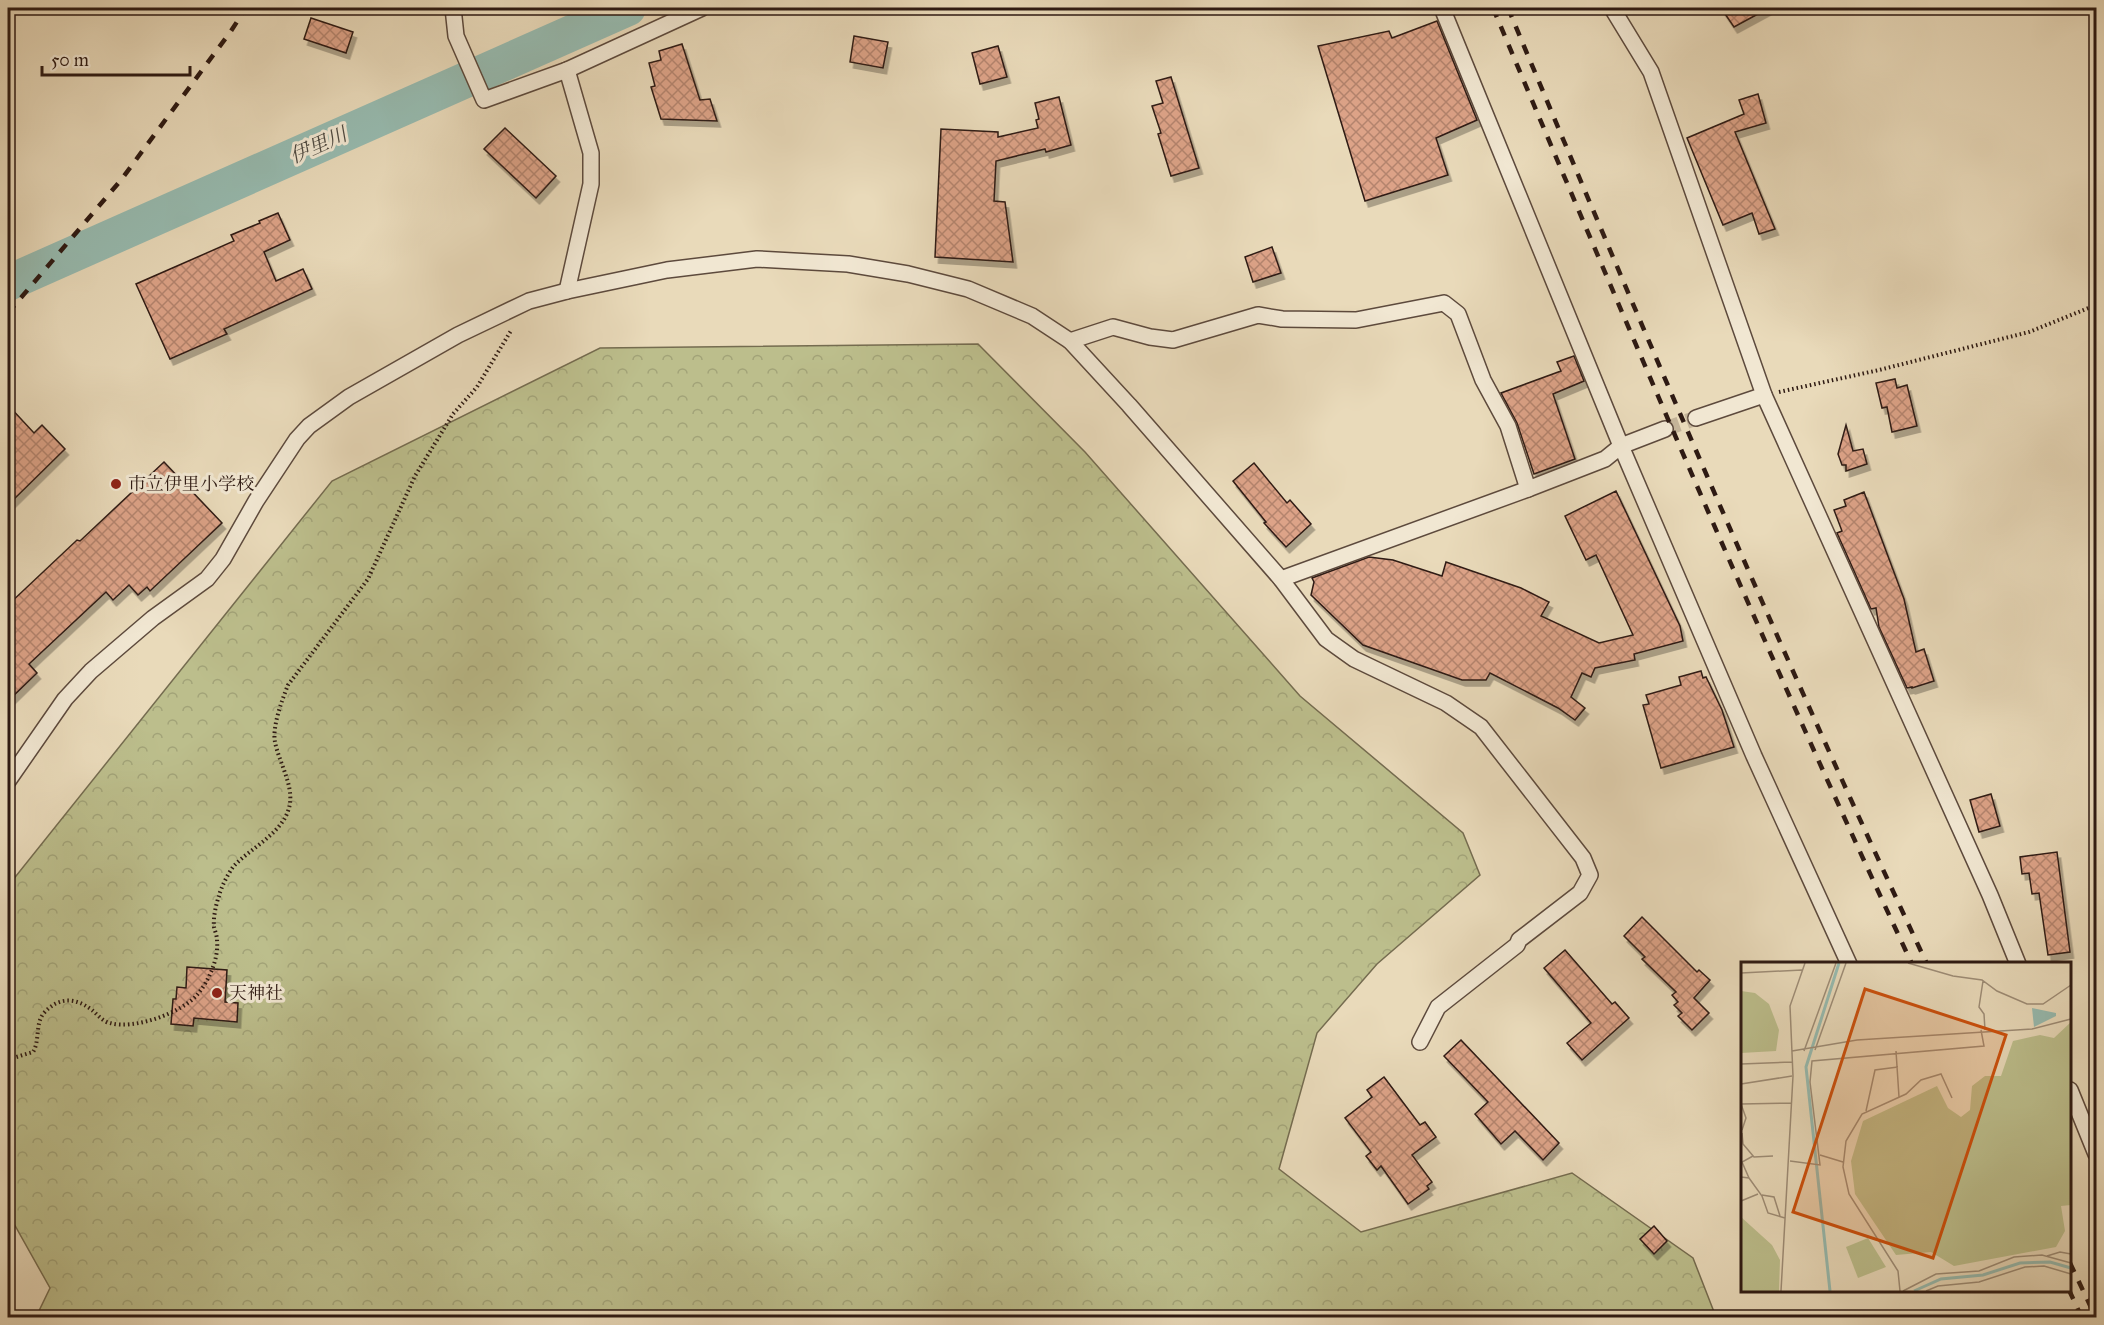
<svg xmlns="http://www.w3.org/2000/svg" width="2104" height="1325" font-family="'IM FELL Great Primer','Noto Serif JP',serif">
  <defs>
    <pattern id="forest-crowns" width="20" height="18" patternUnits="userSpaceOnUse" patternTransform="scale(1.5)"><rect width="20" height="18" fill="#bcbe8c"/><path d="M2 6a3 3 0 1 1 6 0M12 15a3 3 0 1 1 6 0" fill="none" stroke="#a2a378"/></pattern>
    <pattern id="building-cross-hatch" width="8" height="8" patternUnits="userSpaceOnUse" patternTransform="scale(1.5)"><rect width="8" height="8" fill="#dda388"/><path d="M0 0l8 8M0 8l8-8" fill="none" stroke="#b4846e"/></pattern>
    <filter id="shadow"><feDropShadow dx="3.5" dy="6" stdDeviation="0" flood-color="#0004"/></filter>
  </defs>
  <rect width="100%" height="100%" fill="#e9daba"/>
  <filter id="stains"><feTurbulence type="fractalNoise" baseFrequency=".00333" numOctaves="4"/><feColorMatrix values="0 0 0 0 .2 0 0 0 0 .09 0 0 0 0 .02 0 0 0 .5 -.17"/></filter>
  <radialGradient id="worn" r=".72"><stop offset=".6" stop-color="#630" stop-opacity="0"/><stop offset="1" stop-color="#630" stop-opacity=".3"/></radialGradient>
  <polygon fill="url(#forest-crowns)" stroke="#756c50" stroke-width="1.5" points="978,344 1085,452 1300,696 1463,833 1480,875 1377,964 1317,1033 1279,1169 1361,1232 1572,1173 1693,1258 1716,1317 36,1317 50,1288 8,1213 8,886 332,481 600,348"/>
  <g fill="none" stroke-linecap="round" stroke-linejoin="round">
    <polyline stroke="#97bbb0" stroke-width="36" points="8,283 628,8"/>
  </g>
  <g fill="url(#building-cross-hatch)" stroke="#2e1a13" stroke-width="1.5" filter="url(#shadow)">
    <polygon points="1721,8 1769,8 1734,27"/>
    <polygon points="311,18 353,32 346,53 304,39"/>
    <polygon points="1437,21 1477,120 1436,138 1448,175 1365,201 1318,46 1389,31 1392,38"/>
    <polygon points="854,36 888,42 883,68 850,62"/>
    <polygon points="682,44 700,100 710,99 717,121 661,119 651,87 655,86 649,63 661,60 659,51"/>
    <polygon points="998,46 1007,77 980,84 972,53"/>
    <polygon points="1171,77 1199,168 1171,176 1158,134 1161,133 1152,106 1163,103 1156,81"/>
    <polygon points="1758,94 1766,123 1735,132 1775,229 1759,234 1752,213 1723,225 1687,138 1744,114 1739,100"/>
    <polygon points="1059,97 1071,145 1046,152 1045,149 996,161 994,201 1005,202 1013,262 935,257 941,129 998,132 998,137 1038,128 1036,120 1039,119 1035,103"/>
    <polygon points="505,128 556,176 536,198 484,149"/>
    <polygon points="278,213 290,240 264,252 276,281 303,269 312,289 224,329 227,334 170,359 136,284 234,241 231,235 260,223 259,221"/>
    <polygon points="1272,247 1281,273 1253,282 1245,257"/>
    <polygon points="1574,356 1584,381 1553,394 1575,459 1534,474 1517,423 1501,393 1561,371 1557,362"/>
    <polygon points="1895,379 1897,388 1907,385 1917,426 1892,432 1887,407 1882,408 1876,383"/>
    <polygon points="8,405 34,433 42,425 65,449 8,505"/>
    <polygon points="1846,425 1853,451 1863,449 1867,464 1846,471 1846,465 1842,465 1838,454"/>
    <polygon points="164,462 222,523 150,591 147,587 138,595 129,585 113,600 106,592 29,664 37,673 8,701 8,605 77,540 80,541"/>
    <polygon points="1254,463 1287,503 1290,500 1311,524 1286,547 1264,523 1266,522 1233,481"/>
    <polygon points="1616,491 1680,626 1683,641 1634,654 1635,660 1595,668 1591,677 1582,673 1571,697 1585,708 1575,720 1558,708 1490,673 1486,680 1462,680 1363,645 1311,595 1314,582 1312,578 1369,557 1393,560 1442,576 1446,562 1521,588 1549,602 1541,616 1599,643 1633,635 1596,555 1586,560 1565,516"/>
    <polygon points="1864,492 1904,599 1916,652 1924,649 1934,681 1912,688 1912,687 1907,688 1879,627 1876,608 1871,609 1837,533 1842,531 1834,510 1846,506 1844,500"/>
    <polygon points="1701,671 1703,678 1706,677 1722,710 1734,747 1661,768 1643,705 1649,704 1646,695 1681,685 1679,677"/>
    <polygon points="1991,794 2000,826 1979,832 1970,800"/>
    <polygon points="2057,852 2070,952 2048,955 2039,893 2032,894 2029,873 2022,874 2020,857"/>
    <polygon points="1642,917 1697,972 1699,970 1710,980 1694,998 1709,1013 1692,1030 1678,1016 1682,1013 1674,1005 1678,1002 1672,995 1676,992 1642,959 1645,957 1624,936"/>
    <polygon points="1565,950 1612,1004 1615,1002 1629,1018 1582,1060 1567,1043 1591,1023 1544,968"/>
    <polygon points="187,967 227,970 225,1002 238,1003 237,1022 194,1018 193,1026 171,1024 173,999 176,999 177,987 186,988"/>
    <polygon points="1461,1040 1559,1143 1543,1160 1515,1131 1501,1144 1475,1114 1488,1102 1444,1056"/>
    <polygon points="1384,1077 1420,1125 1425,1122 1436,1137 1412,1155 1432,1182 1427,1186 1429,1189 1408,1204 1381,1166 1377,1170 1366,1156 1371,1152 1345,1118 1372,1097 1367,1090"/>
    <polygon points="1654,1226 1667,1241 1654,1254 1640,1239"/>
  </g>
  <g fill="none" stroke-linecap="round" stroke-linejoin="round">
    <polyline stroke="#c4b499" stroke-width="15" stroke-dasharray="15 8" stroke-linecap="butt" points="1665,429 1696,418"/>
    <defs>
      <g id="minor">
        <polyline points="453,8 456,36 484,100 567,70 702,8"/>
        <polyline points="1442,8 1621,446 1754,756 1849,964"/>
        <polyline points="1612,8 1651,72 1764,395 1990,895 2018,964"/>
        <polyline points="567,70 591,153 591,184 567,291"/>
        <polyline points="1070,341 1113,327 1150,337 1173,340 1258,315 1282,319 1356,320 1444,303 1458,314 1483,380 1508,426 1528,489"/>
        <polyline points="1696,418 1764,395"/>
        <polyline points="1281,579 1528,489 1605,459 1621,446 1665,429"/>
        <polyline points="8,781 65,699 91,671 153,618 207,579 223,559 256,501 297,439 309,426 349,397 458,335 529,301 567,291 667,270 757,259 848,264 908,274 968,289 1032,316 1070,341 1129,405 1281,579 1326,639 1354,659 1446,703 1481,727 1583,858 1590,875 1580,893 1519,940 1517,945 1438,1007 1420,1042"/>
        <polyline points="2070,1090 2096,1154"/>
      </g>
    </defs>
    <use href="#minor" stroke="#5d4a3d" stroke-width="18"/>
    <g stroke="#2e1a13" stroke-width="4" stroke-dasharray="1.5 3" stroke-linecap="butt">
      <polyline points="1779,392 1879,370 2029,332 2096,305"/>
      <path d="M8,1056L13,1058L33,1052C40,1041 35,1023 44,1013C58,997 75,997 92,1010C97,1014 103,1022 110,1023C134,1030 181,1013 197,995C209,981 219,958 217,940C217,936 215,931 214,927C213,918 216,904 219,896C221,887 228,874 233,867C250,848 282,834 289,808C295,787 279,763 275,742C272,727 282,700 288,685L368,579L415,476L453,414L477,387L512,329"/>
    </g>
    <use href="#minor" stroke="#f1e7d2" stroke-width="15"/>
    <g stroke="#2e1a13" stroke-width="4.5" stroke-dasharray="10 10" stroke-linecap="butt">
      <path d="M1493,8C1628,328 1764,648 1912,964"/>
      <path d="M1508,8C1642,328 1779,649 1927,964"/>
      <polyline points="8,313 121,180 231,31 246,8"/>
      <polyline points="2070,1263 2096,1318"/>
      <polyline points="2069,1290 2082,1318"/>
    </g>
  </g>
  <g fill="#8f2418" stroke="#f1e7d2" stroke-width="2">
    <circle cx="116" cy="484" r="6"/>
    <circle cx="217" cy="993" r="6"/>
  </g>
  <g text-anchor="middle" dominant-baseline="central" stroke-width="6" stroke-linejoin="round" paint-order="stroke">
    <g font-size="18" fill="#2e1a13" stroke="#f1e7d2" text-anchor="start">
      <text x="128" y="484">市立伊里小学校</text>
      <text x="229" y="993">天神社</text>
    </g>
    <g font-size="20" font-style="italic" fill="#4e4a42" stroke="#f1e7d2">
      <text transform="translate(318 145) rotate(-24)">伊里川</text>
    </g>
  </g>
  <g transform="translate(1741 962)">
    <rect width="330" height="330" fill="#e9daba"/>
    <path d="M0,29L14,31L28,42L38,68L35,89L0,91ZM330,60V243L320,244L324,269L315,285L213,304L190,290L155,293L114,232L110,199L122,159L196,124L207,146L220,155L229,148L231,124L244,114H260L272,79L299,73L313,76ZM0,255L31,283L39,298L38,329H0Z" fill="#bcbe8c"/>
    <path d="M127,276L145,305L117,316L105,285Z" fill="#bcbe8c"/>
    <path d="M291,46L315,51V54L293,65Z" fill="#97bbb0"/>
    <path fill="none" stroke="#97bbb0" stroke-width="3" d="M89,329L65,105L98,1M173,329L200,317L242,313L279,301L309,300L330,306"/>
    <path fill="none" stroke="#9e8d77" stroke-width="1.5" d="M167,1L212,14L241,18L256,29L286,42H302L330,23M0,11L61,8M242,19L238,45L243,52L244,68M74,88L105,1M51,89L116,78L291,67L330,57M63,89L95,1M155,89L158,135M0,102L51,100M0,122L51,114M0,142L51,141M0,142L5,156L1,168M125,149L134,108L157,105M1,171L2,182L13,195L32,194M79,193L102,200M49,199L79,203L69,120L71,99L243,84L240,68M0,215L8,216L21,234L27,251L44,256M8,216L1,200L12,194M21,233L33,235L39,254M0,239L17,232M306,294L319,290L330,292M40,329L52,114L49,44L64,1M159,329L157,309L108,232L102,205L105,179L121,152L165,132L180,118L200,112L211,136M162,329L195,312L238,309L273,295L301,293L330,301M185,329L197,324L238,320L284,305L303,304L330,312"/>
    <path fill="#cc500d" fill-opacity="0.15" stroke="#cc500d" stroke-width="3" d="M124,27L265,73L192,296L52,250Z"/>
    <rect width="330" height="330" fill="none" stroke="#2e1a13" stroke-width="3"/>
  </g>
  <rect width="2104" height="1325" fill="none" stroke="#e9daba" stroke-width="30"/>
  <rect x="9" y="9" width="2086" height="1307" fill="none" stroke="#2e1a13" stroke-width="3"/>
  <rect x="15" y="15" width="2074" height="1295" fill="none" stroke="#2e1a13" stroke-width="1.5"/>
  <path d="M42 66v9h148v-9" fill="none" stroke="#2e1a13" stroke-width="3"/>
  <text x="51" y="66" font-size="18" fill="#2e1a13" stroke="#f1e7d2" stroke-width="4.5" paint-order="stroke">50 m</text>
  <rect width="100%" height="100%" filter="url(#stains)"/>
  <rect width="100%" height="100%" fill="url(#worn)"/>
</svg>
